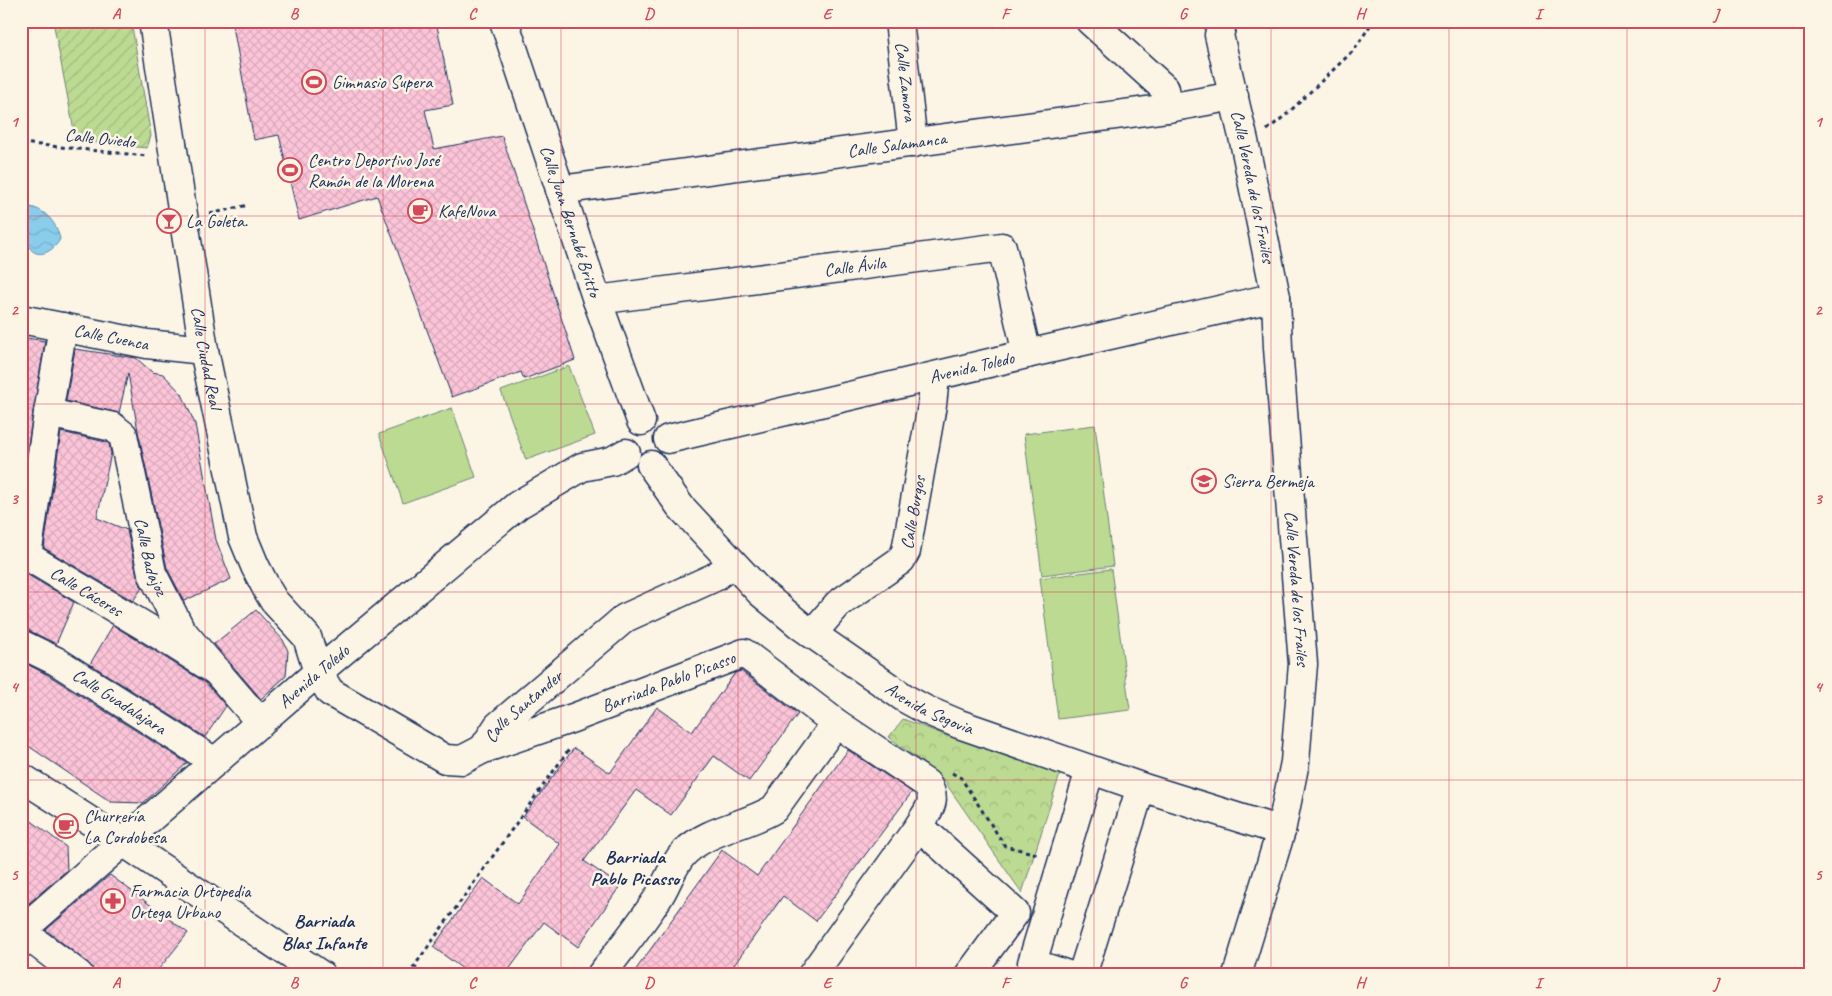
<svg xmlns="http://www.w3.org/2000/svg" width="1832" height="996" font-family="Caveat,sans-serif">
  <defs>
    <pattern id="park-crowns" width="20" height="18" patternUnits="userSpaceOnUse" patternTransform="scale(1.25)"><rect width="20" height="18" fill="#bdda92"/><path d="M2 6a3 3 0 1 1 6 0M12 15a3 3 0 1 1 6 0" fill="none" stroke="#a2bb80"/></pattern>
    <pattern id="garden-furrows" width="10" height="10" patternUnits="userSpaceOnUse" patternTransform="scale(1.25)"><rect width="10" height="10" fill="#bdda92"/><path d="M-1 1l2-2M0 10L10 0M9 11l2-2" fill="none" stroke="#a2bb80"/></pattern>
    <pattern id="water-waves" width="16" height="10" patternUnits="userSpaceOnUse" patternTransform="scale(1.25)"><rect width="16" height="10" fill="#89cdeb"/><path d="M0 5q4-4 8 0t8 0" fill="none" stroke="#76b0cc"/></pattern>
    <pattern id="building-cross-hatch" width="8" height="8" patternUnits="userSpaceOnUse" patternTransform="scale(1.25)"><rect width="8" height="8" fill="#fdc4d8"/><path d="M0 0l8 8M0 8l8-8" fill="none" stroke="#d8a9bc"/></pattern>
  </defs>
  <rect width="100%" height="100%" fill="#fcf5e5"/>
  <filter id="ink" filterUnits="userSpaceOnUse"><feTurbulence type="fractalNoise" baseFrequency=".02" numOctaves="2"/><feDisplacementMap in="SourceGraphic" scale="10" xChannelSelector="R" yChannelSelector="G"/><feConvolveMatrix kernelMatrix="1 2 1 2 8 2 1 2 1" color-interpolation-filters="sRGB"/></filter>
  <g filter="url(#ink)">
    <polygon fill="url(#park-crowns)" stroke="#6c8478" points="903,719 953,738 1062,768 1022,893 942,778 889,737"/>
    <polygon fill="url(#garden-furrows)" stroke="#6c8478" points="53,21 131,21 151,136 147,148 76,141"/>
    <g fill="#bdda92" stroke="#6c8478">
      <polygon points="569,366 595,435 526,460 501,391"/>
      <polygon points="452,408 476,477 403,503 379,434"/>
      <polygon points="1095,425 1113,566 1042,575 1024,434"/>
      <polygon points="1111,569 1130,710 1058,719 1040,578"/>
    </g>
    <path fill="url(#water-waves)" stroke="#5d8eb3" d="M25,206C44,208 56,221 60,239C55,250 38,261 29,247C27,244 26,238 25,235L21,234V207Z"/>
    <g fill="url(#building-cross-hatch)" stroke="#1b2f5e">
      <polygon points="232,21 436,21 453,105 425,110 434,149 502,136 575,360 524,379 521,372 452,397 377,196 299,220 279,135 254,140"/>
      <polygon points="21,337 45,341 21,488"/>
      <polygon points="75,349 136,358 152,372 163,374 182,394 195,424 216,540 231,579 184,601 167,568 138,431 128,373 119,413 66,401"/>
      <polygon points="61,432 106,442 109,444 111,453 97,518 127,530 137,576 142,588 133,601 44,548"/>
      <polygon points="21,571 74,602 56,644 28,630 21,629"/>
      <polygon points="256,610 283,640 288,651 286,676 261,699 214,644"/>
      <polygon points="113,625 206,683 226,706 205,737 90,664"/>
      <polygon points="21,661 48,675 187,763 143,803 111,802 21,741"/>
      <polygon points="741,671 798,714 749,781 714,756 671,815 636,790 584,861 620,886 578,947 544,922 505,975 471,975 433,947 483,878 518,904 560,844 523,817 574,748 610,773 657,707 692,732 735,673"/>
      <polygon points="848,750 912,792 816,921 783,896 727,975 632,975 722,850 757,876"/>
      <polygon points="21,813 66,847 67,870 21,910"/>
      <polygon points="110,875 188,933 154,975 100,975 94,971 88,963 46,930"/>
    </g>
    <g fill="none" stroke-linecap="round" stroke-linejoin="round">
      <defs>
        <g id="minor">
          <path id="s1" d="M153,21L204,350L243,537L255,566L268,591L274,601L307,637L318,672L330,692L445,759L462,760L483,749L573,718L744,653L836,723L927,784C938,802 928,810 919,826L812,975"/>
          <path id="s2" d="M504,21L597,300L641,421"/>
          <path id="s3" d="M899,21L913,143"/>
          <polyline points="1090,21 1165,89 1168,108"/>
          <path id="s4" d="M1223,21L1219,35L1244,141L1276,297L1278,348L1303,664L1295,762L1281,831L1237,975"/>
          <path id="s5" d="M560,190L1168,108L1234,96"/>
          <path id="s6" d="M597,300L1002,247L1027,354"/>
          <path id="s7" d="M21,319L147,344L204,350"/>
          <path id="s8" d="M63,327L48,413L27,556L156,633L216,671"/>
          <path id="s9" d="M48,413L113,427L123,435L152,573L181,630L261,723"/>
          <path id="s10" d="M668,439L1027,354L1276,297"/>
          <path id="s11" d="M651,465L680,506L760,592L801,626L906,699L926,710L959,724L1141,787L1281,831"/>
          <path id="s12" d="M812,634L838,604L901,560L906,551L932,405L935,377"/>
          <path id="s13" d="M21,644L56,661L215,762"/>
          <path id="s14" d="M483,749L498,726L625,618L715,577L732,564"/>
          <polyline points="21,777 123,842 321,975"/>
          <polyline points="919,826 1015,913 969,975"/>
          <path id="s15" d="M21,931L318,672L518,505L582,467L612,461L626,453"/>
          <polyline points="21,931 79,975"/>
          <path d="M601,975C620,950 641,924 658,898C668,883 672,865 685,852C709,829 746,826 774,809L836,723"/>
          <polyline points="1068,975 1032,963 1090,770"/>
          <polyline points="1082,975 1141,787"/>
        </g>
      </defs>
      <use href="#minor" stroke="#1b2f5e" stroke-width="31"/>
      <g stroke="#1b2f5e" stroke-width="3" stroke-dasharray="4 4" stroke-linecap="butt">
        <polyline points="1267,130 1287,114 1355,49 1373,21"/>
        <polyline points="21,143 147,156"/>
        <polyline points="210,214 248,205"/>
        <polyline points="952,773 961,778 1005,846 1037,854"/>
        <polyline points="414,966 427,975"/>
        <polyline points="408,975 570,748"/>
      </g>
      <use href="#minor" stroke="#fcf5e5" stroke-width="28"/>
    </g>
  </g>
  <path fill="none" stroke="#d1495b" stroke-width="1" stroke-opacity="0.55" d="M205,21V975M383,21V975M561,21V975M738,21V975M916,21V975M1094,21V975M1271,21V975M1449,21V975M1627,21V975M21,216H1811M21,404H1811M21,592H1811M21,780H1811"/>
  <defs>
    <symbol id="stadium-ring" viewBox="-11 -11 22 22"><circle r="9.5" fill="#fcf5e5" stroke="#d1495b" stroke-width="1.5"/><path d="M0-5a6.5 5 0 1 0 0 10a6.5 5 0 1 0 0-10ZM-3.5-1.8h7v3.6h-7Z" fill="#d1495b"/></symbol>
    <symbol id="cafe-ring" viewBox="-11 -11 22 22"><circle r="9.5" fill="#fcf5e5" stroke="#d1495b" stroke-width="1.5"/><path d="M-5.5-4.5H6V0H3Q3 3.5 0 3.5H-2.5Q-5.5 3.5-5.5 0ZM3-3.2v2h1.7v-2ZM-6 4.5H4V6H-6Z" fill="#d1495b"/></symbol>
    <symbol id="bar-ring" viewBox="-11 -11 22 22"><circle r="9.5" fill="#fcf5e5" stroke="#d1495b" stroke-width="1.5"/><path d="M-6-5H6L.8 .8V4.5H3.5V6h-7V4.5H-.8V.8Z" fill="#d1495b"/></symbol>
    <symbol id="school-ring" viewBox="-11 -11 22 22"><circle r="9.5" fill="#fcf5e5" stroke="#d1495b" stroke-width="1.5"/><path d="M0-5L7-2L0 1L-7-2ZM-4 1L0 2.5L4 1V4Q0 6-4 4Z" fill="#d1495b"/></symbol>
    <symbol id="pharmacy-ring" viewBox="-11 -11 22 22"><circle r="9.5" fill="#fcf5e5" stroke="#d1495b" stroke-width="1.5"/><path d="M-2-6h4v4h4v4h-4v4h-4v-4h-4v-4h4Z" fill="#d1495b"/></symbol>
  </defs>
  <g fill-rule="evenodd">
    <use href="#stadium-ring" x="300" y="68" width="28" height="28"/>
    <use href="#stadium-ring" x="276" y="156" width="28" height="28"/>
    <use href="#cafe-ring" x="406" y="197" width="28" height="28"/>
    <use href="#bar-ring" x="155" y="207" width="28" height="28"/>
    <use href="#school-ring" x="1190" y="467" width="28" height="28"/>
    <use href="#cafe-ring" x="52" y="812" width="28" height="28"/>
    <use href="#pharmacy-ring" x="99" y="887" width="28" height="28"/>
  </g>
  <g text-anchor="middle" dominant-baseline="central" stroke-width="5" stroke-linejoin="round" paint-order="stroke">
    <g font-size="18" fill="#1b2f5e" stroke="#fcf5e5" text-anchor="start">
      <text x="332" y="82">Gimnasio Supera</text>
      <text x="308" y="160">Centro Deportivo José<tspan x="308" dy="21">Ramón de la Morena</tspan></text>
      <text x="438" y="211">KafeNova</text>
      <text x="186" y="221">La Goleta.</text>
      <text x="1222" y="481">Sierra Bermeja</text>
      <text x="84" y="816">Churrería<tspan x="84" dy="21">La Cordobesa</tspan></text>
      <text x="130" y="891">Farmacia Ortopedia<tspan x="130" dy="21">Ortega Urbano</tspan></text>
    </g>
    <g font-size="18" fill="#1b2f5e" stroke="#fcf5e5">
      <text stroke="none"><textPath href="#s3" startOffset="61">Calle Zamora</textPath></text>
      <text transform="translate(100 138) rotate(6)">Calle Oviedo</text>
      <text stroke="none"><textPath href="#s5" startOffset="340">Calle Salamanca</textPath></text>
      <text stroke="none"><textPath href="#s4" startOffset="170">Calle Vereda de los Frailes</textPath></text>
      <text stroke="none"><textPath href="#s2" startOffset="211">Calle Juan Bernabé Britto</textPath></text>
      <text stroke="none"><textPath href="#s6" startOffset="260">Calle Ávila</textPath></text>
      <text stroke="none"><textPath href="#s7" startOffset="92">Calle Cuenca</textPath></text>
      <text stroke="none"><textPath href="#s1" startOffset="341">Calle Ciudad Real</textPath></text>
      <text stroke="none"><textPath href="#s10" startOffset="312">Avenida Toledo</textPath></text>
      <text stroke="none"><textPath href="#s12" startOffset="166">Calle Burgos</textPath></text>
      <text stroke="none"><textPath href="#s9" startOffset="204">Calle Badajoz</textPath></text>
      <text stroke="none"><textPath href="#s4" startOffset="575">Calle Vereda de los Frailes</textPath></text>
      <text stroke="none"><textPath href="#s8" startOffset="301">Calle Cáceres</textPath></text>
      <text stroke="none"><textPath href="#s15" startOffset="388">Avenida Toledo</textPath></text>
      <text stroke="none"><textPath href="#s1" startOffset="1075">Barriada Pablo Picasso</textPath></text>
      <text stroke="none"><textPath href="#s13" startOffset="114">Calle Guadalajara</textPath></text>
      <text stroke="none"><textPath href="#s11" startOffset="374">Avenida Segovia</textPath></text>
      <text stroke="none"><textPath href="#s14" startOffset="59">Calle Santander</textPath></text>
    </g>
    <g font-size="19" font-weight="bold" fill="#1b2f5e" stroke="#fcf5e5">
      <text x="635" y="857">Barriada<tspan x="635" dy="22">Pablo Picasso</tspan></text>
      <text x="324" y="921">Barriada<tspan x="324" dy="22">Blas Infante</tspan></text>
    </g>
  </g>
  <rect width="1832" height="996" fill="none" stroke="#fcf5e5" stroke-width="55"/>
  <rect x="28" y="28" width="1776" height="940" fill="none" stroke="#d1495b" stroke-width="2"/>
  <g font-size="16" text-anchor="middle" font-weight="bold" fill="#d1495b">
    <text x="116" y="19">A</text>
    <text x="294" y="19">B</text>
    <text x="472" y="19">C</text>
    <text x="649" y="19">D</text>
    <text x="827" y="19">E</text>
    <text x="1005" y="19">F</text>
    <text x="1183" y="19">G</text>
    <text x="1360" y="19">H</text>
    <text x="1538" y="19">I</text>
    <text x="1716" y="19">J</text>
    <text x="14" y="127">1</text>
    <text x="1818" y="127">1</text>
    <text x="14" y="315">2</text>
    <text x="1818" y="315">2</text>
    <text x="14" y="504">3</text>
    <text x="1818" y="504">3</text>
    <text x="14" y="692">4</text>
    <text x="1818" y="692">4</text>
    <text x="14" y="880">5</text>
    <text x="1818" y="880">5</text>
    <text x="116" y="988">A</text>
    <text x="294" y="988">B</text>
    <text x="472" y="988">C</text>
    <text x="649" y="988">D</text>
    <text x="827" y="988">E</text>
    <text x="1005" y="988">F</text>
    <text x="1183" y="988">G</text>
    <text x="1360" y="988">H</text>
    <text x="1538" y="988">I</text>
    <text x="1716" y="988">J</text>
  </g>
</svg>
